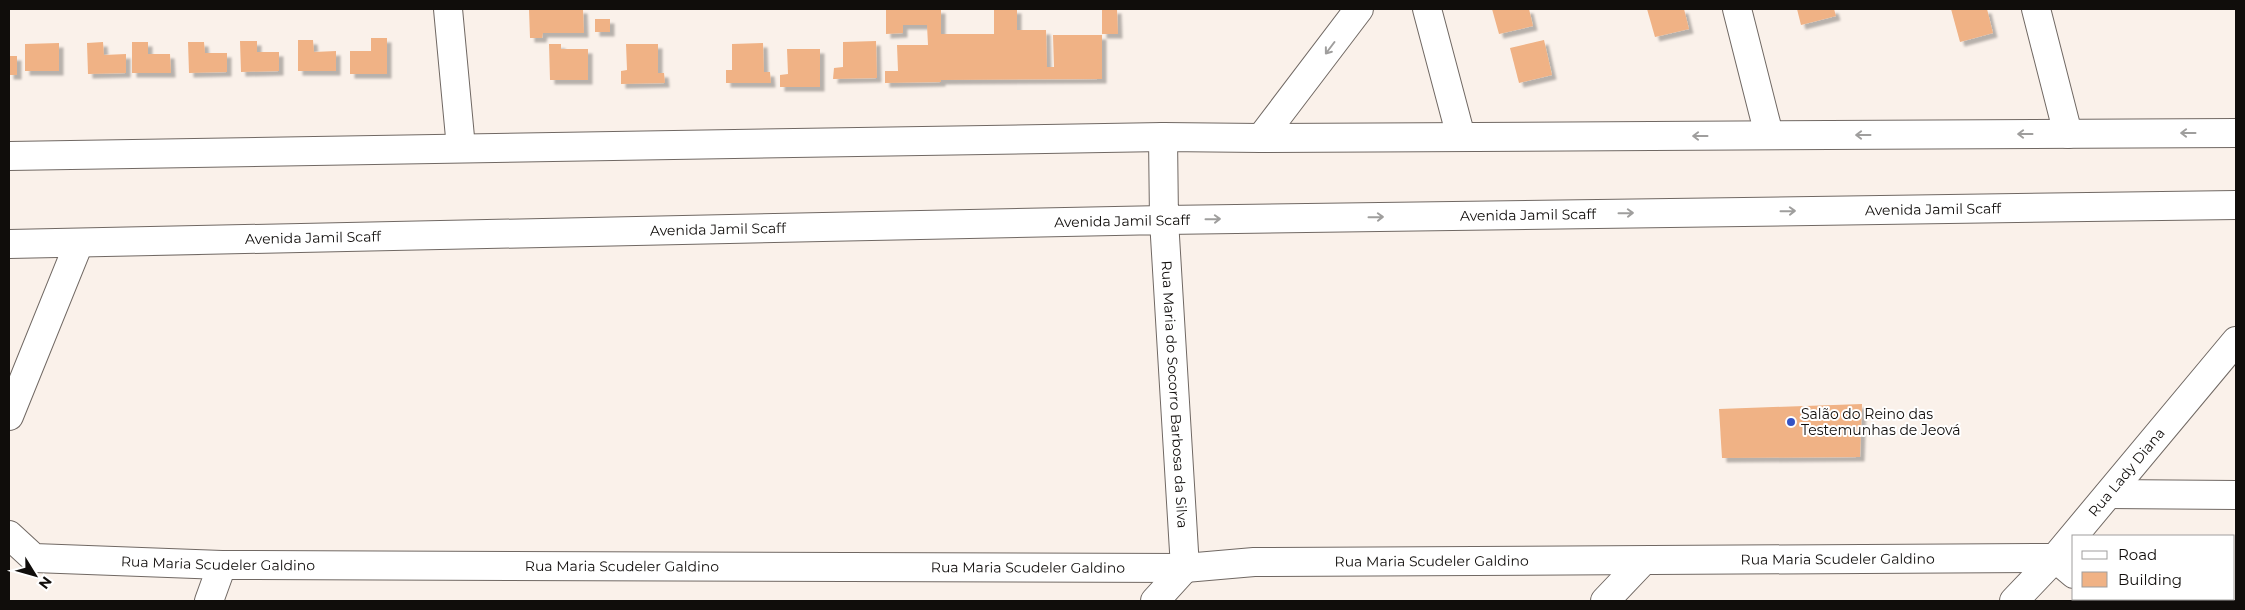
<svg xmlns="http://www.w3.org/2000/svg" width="2245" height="610" font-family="Montserrat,sans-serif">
  <defs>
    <filter id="shadow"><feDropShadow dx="4.5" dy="4.5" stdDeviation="1" flood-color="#0004"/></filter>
  </defs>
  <rect width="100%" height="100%" fill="#faf1ea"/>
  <g fill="#f0b285" filter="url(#shadow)">
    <polygon points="529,9 583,9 584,33 543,33 542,38 530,38"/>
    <polygon points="886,9 941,9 941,34 994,34 994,9 1017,9 1017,30 1046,30 1047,67 1054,67 1053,35 1102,35 1102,79 941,80 941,82 885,83 885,71 898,71 897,45 928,45 927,25 903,25 903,33 886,34"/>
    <polygon points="1117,9 1118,34 1102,34 1102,10"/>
    <polygon points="1492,9 1529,9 1533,26 1499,34"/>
    <polygon points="1647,9 1684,9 1689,29 1655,37"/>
    <polygon points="1797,9 1834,9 1836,16 1801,25"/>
    <polygon points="1951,9 1987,9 1993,33 1960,42"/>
    <rect x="595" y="19" width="15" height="13"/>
    <polygon points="371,38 387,38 387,74 350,74 350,51 371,51"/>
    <polygon points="298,40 313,40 314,52 336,51 336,71 298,71"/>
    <polygon points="1544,40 1552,75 1519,83 1510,48"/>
    <polygon points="240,41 257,41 257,52 279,52 279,71 241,72"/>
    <polygon points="876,41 877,78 833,79 834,68 843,67 843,42"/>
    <polygon points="103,42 104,55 126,54 126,73 88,74 87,43"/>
    <polygon points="132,42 148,42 148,54 170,54 171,73 132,73"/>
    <polygon points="188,42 204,42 205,53 227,53 227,72 189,73"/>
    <polygon points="59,43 59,71 25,71 25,44"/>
    <polygon points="763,43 764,72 770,72 771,83 726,83 726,70 732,70 732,44"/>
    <polygon points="549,44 561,44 561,49 588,49 588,80 550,80"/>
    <polygon points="626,44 658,44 658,73 664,73 665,83 621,84 621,71 627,70"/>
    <polygon points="787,49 820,49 820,87 780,87 780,75 788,74"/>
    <rect x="9" y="56" width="8" height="19"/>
    <polygon points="1862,404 1860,457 1722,458 1719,409"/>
  </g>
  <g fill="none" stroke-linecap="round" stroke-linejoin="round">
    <defs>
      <g id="street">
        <polyline points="448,9 461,148"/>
        <polyline points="1427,9 1461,137"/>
        <polyline points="1737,9 1769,135"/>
        <polyline points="2036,9 2068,134"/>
        <polyline points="9,156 1163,137"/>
        <path id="s1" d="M9,244L1164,220L1185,568L1155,601"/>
        <polyline points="9,416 79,243"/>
        <polyline points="2109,494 2236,495"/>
        <path id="s2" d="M9,535L34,558L222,565L1185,568L1254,562L2055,558L2074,574"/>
        <polyline points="2102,599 2105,601"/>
        <polyline points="209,601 222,565"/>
        <polyline points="1605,601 1643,561"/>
        <path id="s3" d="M2014,601L2055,558L2236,341"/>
      </g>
      <g id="secondary">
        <path id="s4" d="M2236,133L1261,138L1163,137L1164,220L2236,205"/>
        <polyline points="1261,138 1359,9"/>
      </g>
    </defs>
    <use href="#street" stroke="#706863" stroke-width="30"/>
    <use href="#secondary" stroke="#706863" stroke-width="30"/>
    <use href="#street" stroke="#fff" stroke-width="28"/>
    <use href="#secondary" stroke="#fff" stroke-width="28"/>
  </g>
  <defs><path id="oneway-shaft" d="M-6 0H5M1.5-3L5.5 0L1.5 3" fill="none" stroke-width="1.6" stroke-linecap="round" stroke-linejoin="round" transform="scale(1.25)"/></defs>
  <g stroke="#9f9e9d">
    <use href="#oneway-shaft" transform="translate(1330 48) rotate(127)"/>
    <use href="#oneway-shaft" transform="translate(2188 133) rotate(180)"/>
    <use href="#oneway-shaft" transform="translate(2025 134) rotate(180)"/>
    <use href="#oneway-shaft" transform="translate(1863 135) rotate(180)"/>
    <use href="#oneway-shaft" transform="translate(1700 136) rotate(180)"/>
    <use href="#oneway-shaft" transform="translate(1788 211) rotate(-1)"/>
    <use href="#oneway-shaft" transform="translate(1626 213) rotate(-1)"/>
    <use href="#oneway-shaft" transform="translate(1376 217) rotate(-1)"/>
    <use href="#oneway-shaft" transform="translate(1213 219) rotate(-1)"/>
  </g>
  <circle fill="#3553c4" stroke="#fff" stroke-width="2" cx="1791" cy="422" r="5"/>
  <g text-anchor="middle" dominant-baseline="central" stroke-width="4" stroke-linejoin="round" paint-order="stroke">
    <g font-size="14" fill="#100d0b" stroke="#fff">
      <text stroke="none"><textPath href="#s4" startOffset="1925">Avenida Jamil Scaff</textPath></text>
      <text stroke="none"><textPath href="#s4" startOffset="1520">Avenida Jamil Scaff</textPath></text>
      <text transform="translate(1122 221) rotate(-1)">Avenida Jamil Scaff</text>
      <text stroke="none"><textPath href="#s1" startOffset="709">Avenida Jamil Scaff</textPath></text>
      <text stroke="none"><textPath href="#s1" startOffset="304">Avenida Jamil Scaff</textPath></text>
      <text stroke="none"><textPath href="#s1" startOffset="1330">Rua Maria do Socorro Barbosa da Silva</textPath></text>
      <text stroke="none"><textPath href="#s3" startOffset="171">Rua Lady Diana</textPath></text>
      <text stroke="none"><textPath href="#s2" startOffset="1838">Rua Maria Scudeler Galdino</textPath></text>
      <text stroke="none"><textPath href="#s2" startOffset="1432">Rua Maria Scudeler Galdino</textPath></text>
      <text stroke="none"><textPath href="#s2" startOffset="218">Rua Maria Scudeler Galdino</textPath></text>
      <text stroke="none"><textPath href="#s2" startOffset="622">Rua Maria Scudeler Galdino</textPath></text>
      <text stroke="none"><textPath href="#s2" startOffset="1028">Rua Maria Scudeler Galdino</textPath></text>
    </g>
    <g font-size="14" fill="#100d0b" stroke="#fff" text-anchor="start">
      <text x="1801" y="414">Salão do Reino das<tspan x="1801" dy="16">Testemunhas de Jeová</tspan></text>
    </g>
  </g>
  <rect width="2245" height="610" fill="none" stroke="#100d0b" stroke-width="20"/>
  <rect x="2072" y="535" width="162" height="65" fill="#ffffff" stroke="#9f9e9d"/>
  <rect x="2082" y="551" width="25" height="8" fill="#ffffff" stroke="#9f9e9d"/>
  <text x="2118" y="560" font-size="15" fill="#100d0b">Road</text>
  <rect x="2082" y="572" width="25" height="15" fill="#f0b285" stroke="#9f9e9d"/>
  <text x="2118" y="585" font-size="15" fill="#100d0b">Building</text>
  <g transform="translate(35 575) rotate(127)" stroke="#ffffff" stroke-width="4" paint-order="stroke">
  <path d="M0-4L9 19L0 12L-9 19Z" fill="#100d0b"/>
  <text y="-8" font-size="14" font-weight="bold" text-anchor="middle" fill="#100d0b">N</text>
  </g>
</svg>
